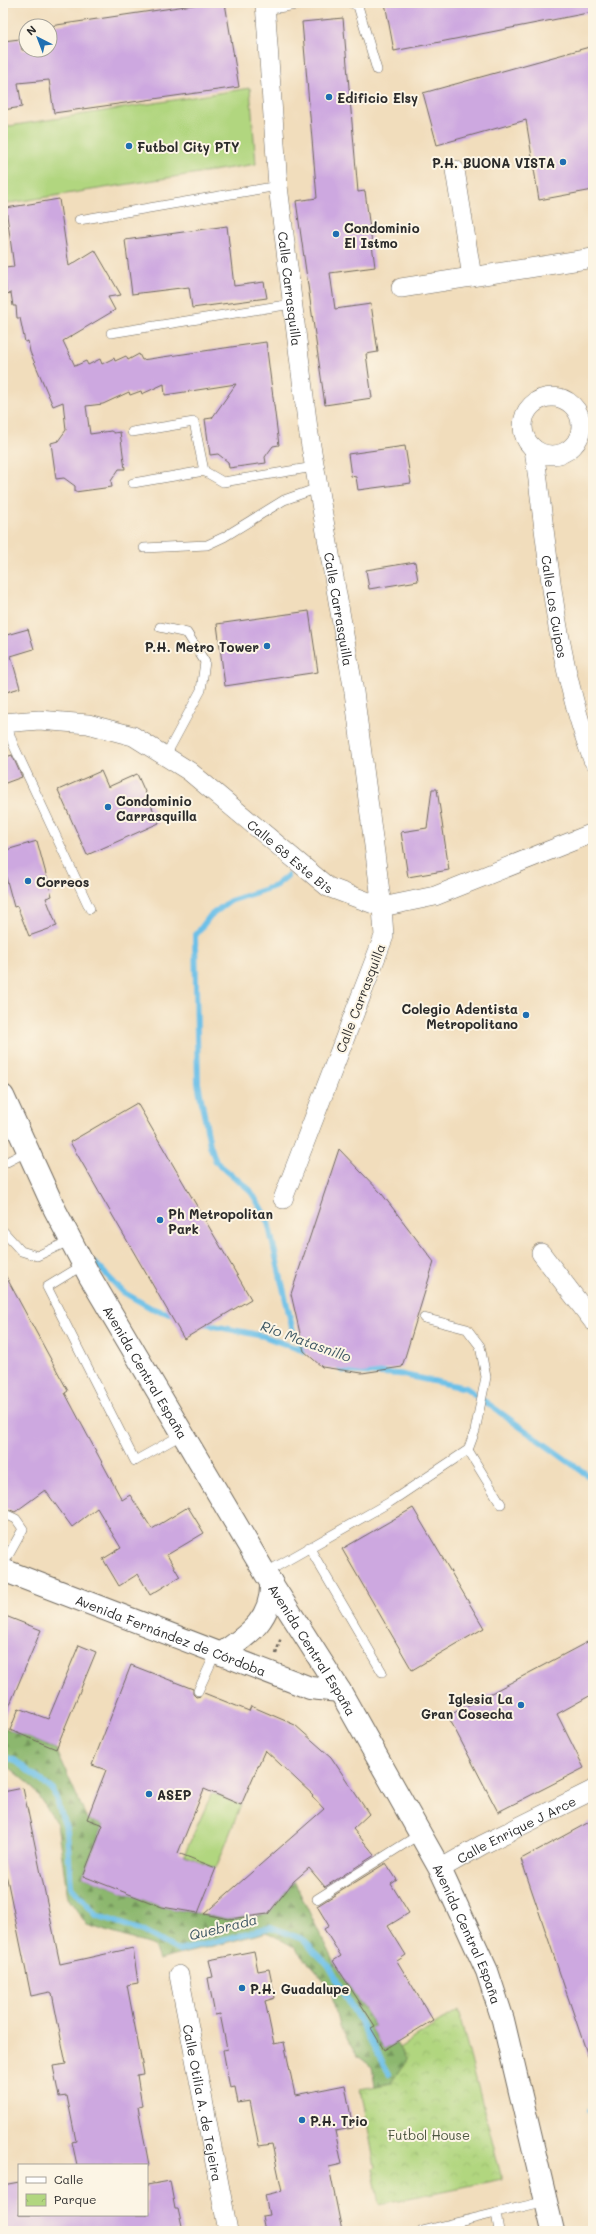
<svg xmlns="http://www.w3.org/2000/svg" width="596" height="2234" font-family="Mali,sans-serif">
  <defs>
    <pattern id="forest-firs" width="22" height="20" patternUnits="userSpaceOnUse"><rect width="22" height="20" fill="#8cb76e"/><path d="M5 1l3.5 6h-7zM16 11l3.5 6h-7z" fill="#73955b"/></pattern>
    <pattern id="park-crowns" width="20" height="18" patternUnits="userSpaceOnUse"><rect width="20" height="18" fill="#b1d67f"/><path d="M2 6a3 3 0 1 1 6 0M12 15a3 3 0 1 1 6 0" fill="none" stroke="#98b86e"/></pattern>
  </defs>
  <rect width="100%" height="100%" fill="#fcf5e5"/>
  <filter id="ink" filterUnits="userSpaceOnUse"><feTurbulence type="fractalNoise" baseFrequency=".025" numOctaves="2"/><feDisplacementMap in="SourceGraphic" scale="8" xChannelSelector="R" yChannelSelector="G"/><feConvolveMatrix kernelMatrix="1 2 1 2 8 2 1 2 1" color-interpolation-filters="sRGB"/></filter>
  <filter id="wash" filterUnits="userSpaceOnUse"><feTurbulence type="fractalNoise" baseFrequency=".012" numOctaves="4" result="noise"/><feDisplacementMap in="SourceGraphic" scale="16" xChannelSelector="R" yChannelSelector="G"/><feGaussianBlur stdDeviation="0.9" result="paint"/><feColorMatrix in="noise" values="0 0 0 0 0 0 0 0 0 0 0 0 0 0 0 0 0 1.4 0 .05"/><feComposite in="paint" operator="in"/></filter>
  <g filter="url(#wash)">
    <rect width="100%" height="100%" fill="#f1ddbc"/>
    <g fill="#b1d67f" stroke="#6e8055">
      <polygon points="250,88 256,164 3,204 3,127"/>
      <polygon points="212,1793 241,1805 216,1868 184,1855"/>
    </g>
    <polygon fill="url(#forest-firs)" stroke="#5c714c" points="3,1727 56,1749 87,1819 103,1825 83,1876 162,1907 229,1919 268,1914 294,1881 333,1961 375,2026 371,2028 384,2050 396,2043 407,2060 392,2083 375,2086 372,2067 358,2056 339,2027 330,1987 294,1947 267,1932 159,1960 154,1946 87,1925 68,1898 57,1824 32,1786 3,1762"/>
    <polygon fill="url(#park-crowns)" stroke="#6e8055" points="458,2010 502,2179 379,2204 372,2168 375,2167 361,2089 392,2083 407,2060 399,2048"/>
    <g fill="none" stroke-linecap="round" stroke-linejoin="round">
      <g stroke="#6cc0e8" stroke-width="6">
        <polyline points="287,876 275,886 230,901 210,916 195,936 198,1083 210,1145 216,1162 250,1190 267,1218 293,1331 304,1351"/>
        <polyline points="96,1264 123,1292 151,1308 177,1316"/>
        <polyline points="199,1323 263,1336 304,1351"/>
        <polyline points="338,1367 344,1371 399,1374 466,1388 593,1479"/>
        <polyline points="3,1758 13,1759 53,1790 67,1831 71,1886 96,1915 143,1931 179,1951 271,1927 302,1939 329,1966 389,2074"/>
        <polyline points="590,2110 593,2110"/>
      </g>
    </g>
    <g id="blocks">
      <g fill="#cda8e0">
        <polygon points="206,3 225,3 239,87 54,113 49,80 18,83 22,107 3,110 3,41 20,39 22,50 50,50 50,26"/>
        <polygon points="385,3 593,3 593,12 394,51"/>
        <polygon points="343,18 358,192 365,191 375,267 330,273 335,309 371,304 378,352 366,354 372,398 325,405 296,201 317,198 302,22"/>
        <polygon points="593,46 593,190 539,200 526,120 437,145 423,93"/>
        <polygon points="59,199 69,266 95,250 121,295 108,297 115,310 63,341 75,366 86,361 88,365 100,359 102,364 114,358 115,361 126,356 128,360 139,354 142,360 266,342 279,445 273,446 265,457 266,463 229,468 228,462 218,454 210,455 205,419 212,418 236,384 165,395 164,384 142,394 141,391 130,395 129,392 103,404 86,406 90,434 111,431 114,433 120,432 125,469 119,469 111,481 112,487 75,492 75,486 64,478 56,479 51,443 58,441 66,430 63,402 53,406 30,352 28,341 25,342 20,318 17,318 16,306 13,306 11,293 6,294 5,268 14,267 6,208"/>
        <polygon points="227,226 234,286 264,282 267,298 192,308 189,287 132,294 125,240"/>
        <polygon points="405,446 411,483 358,490 356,477 351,476 348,454"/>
        <polygon points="415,562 418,581 369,589 366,570"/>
        <polygon points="309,611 318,672 225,686 217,624"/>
        <polygon points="28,629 34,649 11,656 20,688 3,693 3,636"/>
        <polygon points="12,755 22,777 3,784 3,758"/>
        <polygon points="101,771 108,787 137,774 159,823 87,855 58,790"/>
        <polygon points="432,789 437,789 449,870 408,877 401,832 427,828"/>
        <polygon points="37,841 52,896 46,898 57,926 29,936 17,906 14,907 3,866 3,851"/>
        <polygon points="137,1103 251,1299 184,1339 70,1142"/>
        <polygon points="339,1149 382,1194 434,1262 402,1367 362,1373 322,1367 304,1351 291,1294"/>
        <polygon points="3,1271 68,1391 65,1393 122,1500 130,1495 152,1529 188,1507 204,1533 167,1555 180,1577 150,1595 138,1574 119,1586 103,1559 121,1548 97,1508 72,1527 45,1490 15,1512 3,1507"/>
        <polygon points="413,1508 484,1628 412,1670 342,1549"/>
        <polygon points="3,1615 41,1630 3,1721"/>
        <polygon points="593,1639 593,1694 557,1714 584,1768 498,1812 448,1716"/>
        <polygon points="79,1645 96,1652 56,1749 10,1730 19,1708 48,1719"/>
        <polygon points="131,1665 193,1689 193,1694 196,1697 201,1696 204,1693 249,1711 251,1706 295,1725 331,1757 369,1814 353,1829 375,1855 325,1887 309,1868 294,1881 268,1914 229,1919 204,1914 324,1809 312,1796 313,1795 265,1750 241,1805 204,1789 178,1853 216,1868 198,1913 162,1907 83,1876 103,1825 87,1819 106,1770 92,1765"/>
        <polygon points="23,1788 60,1964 133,1948 138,1983 127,1985 144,2074 137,2075 142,2106 138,2107 149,2165 77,2165 72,2142 76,2141 67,2096 59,2097 53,2066 66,2064 52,1993 50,1992 31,1996 3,1859 3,1792"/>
        <polygon points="593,1820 593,2062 590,2062 521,1859"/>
        <polygon points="386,1863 397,1880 391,1884 409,1913 388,1926 406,1955 397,1961 433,2020 384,2050 371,2028 375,2026 333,1961 341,1956 324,1929 329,1926 317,1906"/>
        <polygon points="254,1951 258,1971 269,1969 275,1998 265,2001 274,2044 284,2042 295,2095 345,2085 353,2128 335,2131 342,2164 329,2167 342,2231 265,2231 262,2216 269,2215 265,2195 282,2191 272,2144 259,2146 250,2101 238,2103 235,2087 230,2088 223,2050 227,2049 220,2014 215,2015 208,1978 213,1977 209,1960"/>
        <polygon points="170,2181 175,2209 178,2209 183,2231 3,2231 3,2185 19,2182 19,2215 147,2215 147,2185"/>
      </g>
    </g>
  </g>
  <g filter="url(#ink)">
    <use href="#blocks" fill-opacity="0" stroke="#70695e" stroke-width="1"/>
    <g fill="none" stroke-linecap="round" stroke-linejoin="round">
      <defs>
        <g id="lane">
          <polyline points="351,3 358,6 377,70"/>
          <polyline points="265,10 309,3"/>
          <polyline points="79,220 278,186"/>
          <polyline points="111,333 292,304"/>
          <polyline points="132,432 194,422 204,471"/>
          <polyline points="133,483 204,471 223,482 314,467"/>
          <polyline points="144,548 207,545 224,537 284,500 318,488"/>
          <polyline points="160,627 187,633 205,662 201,690 166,755"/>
          <polyline points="6,723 13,744 90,909"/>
          <polyline points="3,1164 28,1151"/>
          <polyline points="3,1231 21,1251 37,1256 71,1240"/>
          <polyline points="83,1265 47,1287 135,1461 183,1434"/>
          <polyline points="468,1450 501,1504"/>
          <polyline points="3,1513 16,1519 23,1529 3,1565"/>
          <polyline points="309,1547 382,1672"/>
          <polyline points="265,1573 390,1502 468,1450 475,1431 486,1377 480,1346 467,1329 424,1318"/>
          <polyline points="198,1691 216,1652"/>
          <polyline points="317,1899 420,1834"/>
          <polyline points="422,2231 496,2213"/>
          <polyline points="499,2231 496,2213 547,2201"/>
        </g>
        <g id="street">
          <path id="s1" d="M265,3L278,186L308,429L354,692L382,907L384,936L283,1199"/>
          <polyline points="455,170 472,277"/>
          <polyline points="401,288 593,258"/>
          <circle cx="552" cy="426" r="29"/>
          <path id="s2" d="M534,449C548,553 555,661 593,760"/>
          <path id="s3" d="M3,723L39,720L88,724L133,736L189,771L328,887L382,907L435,896L593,833"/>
          <polyline points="541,1253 593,1321"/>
          <path id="s4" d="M440,1869L482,1845L593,1790"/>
          <path id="s5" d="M179,1975L228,2231"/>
        </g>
        <g id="secondary">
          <path id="s6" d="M3,1096L55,1210L90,1277L265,1573L340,1691L440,1869L487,1971L503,2020L553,2231"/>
          <path id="s7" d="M3,1570L310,1688L340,1691"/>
          <path d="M221,1654C248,1635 273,1619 271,1582"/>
        </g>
      </defs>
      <use href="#lane" stroke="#70695e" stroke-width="10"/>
      <use href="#street" stroke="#70695e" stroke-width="20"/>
      <use href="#secondary" stroke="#70695e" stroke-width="24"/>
      <polyline stroke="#70695e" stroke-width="2.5" stroke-dasharray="3 3" stroke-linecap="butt" points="276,1654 281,1637"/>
      <use href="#lane" stroke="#fff" stroke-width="9"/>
      <use href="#street" stroke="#fff" stroke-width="19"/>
      <use href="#secondary" stroke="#fff" stroke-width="22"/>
    </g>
  </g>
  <g fill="#1f6fb2" stroke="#fcf5e5" stroke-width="1.5">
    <circle cx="329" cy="97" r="4"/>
    <circle cx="129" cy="146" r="4"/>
    <circle cx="563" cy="162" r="4"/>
    <circle cx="336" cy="234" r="4"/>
    <circle cx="267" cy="646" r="4"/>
    <circle cx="108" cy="807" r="4"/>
    <circle cx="28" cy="881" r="4"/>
    <circle cx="526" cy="1015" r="4"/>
    <circle cx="160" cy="1220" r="4"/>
    <circle cx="521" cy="1705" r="4"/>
    <circle cx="149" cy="1794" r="4"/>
    <circle cx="242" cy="1988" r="4"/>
    <circle cx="302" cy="2120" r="4"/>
  </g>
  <g text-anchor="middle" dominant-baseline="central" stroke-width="4" stroke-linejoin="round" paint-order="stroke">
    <g font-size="13" font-weight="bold" fill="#2b2b2b" stroke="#fcf5e5" text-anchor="start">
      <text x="337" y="97">Edificio Elsy</text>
      <text x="137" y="146">Futbol City PTY</text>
      <text x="555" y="162" text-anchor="end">P.H. BUONA VISTA</text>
      <text x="344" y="227">Condominio<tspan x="344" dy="15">El Istmo</tspan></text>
      <text x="259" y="646" text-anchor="end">P.H. Metro Tower</text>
      <text x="116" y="800">Condominio<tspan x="116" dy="15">Carrasquilla</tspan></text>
      <text x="36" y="881">Correos</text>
      <text x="518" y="1008" text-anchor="end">Colegio Adentista<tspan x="518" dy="15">Metropolitano</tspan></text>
      <text x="168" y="1213">Ph Metropolitan<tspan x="168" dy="15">Park</tspan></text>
      <text x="513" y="1698" text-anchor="end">Iglesia La<tspan x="513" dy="15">Gran Cosecha</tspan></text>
      <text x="157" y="1794">ASEP</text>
      <text x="250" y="1988">P.H. Guadalupe</text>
      <text x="310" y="2120">P.H. Trio</text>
    </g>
    <g font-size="13" fill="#2b2b2b" stroke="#fcf5e5">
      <text stroke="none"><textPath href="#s1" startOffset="287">Calle Carrasquilla</textPath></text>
      <text stroke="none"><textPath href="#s2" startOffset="159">Calle Los Cuipos</textPath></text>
      <text stroke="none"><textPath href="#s1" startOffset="611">Calle Carrasquilla</textPath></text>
      <text stroke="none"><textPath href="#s3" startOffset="330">Calle 68 Este Bis</textPath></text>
      <text transform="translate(360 998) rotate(-69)">Calle Carrasquilla</text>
      <text stroke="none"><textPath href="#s6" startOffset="311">Avenida Central España</textPath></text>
      <text stroke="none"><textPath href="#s7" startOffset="180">Avenida Fernández de Córdoba</textPath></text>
      <text stroke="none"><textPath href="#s6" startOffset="635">Avenida Central España</textPath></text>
      <text stroke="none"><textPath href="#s4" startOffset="86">Calle Enrique J Arce</textPath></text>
      <text stroke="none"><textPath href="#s6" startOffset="959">Avenida Central España</textPath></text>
      <text stroke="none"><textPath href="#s5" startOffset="130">Calle Otilia A. de Tejeira</textPath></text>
    </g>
    <g font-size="13" fill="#4c5640" stroke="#fcf5e5">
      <text x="429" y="2134">Futbol House</text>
    </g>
    <g font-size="14" font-style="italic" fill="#3e5864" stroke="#fcf5e5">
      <text transform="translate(306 1341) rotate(20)">Río Matasnillo</text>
      <text transform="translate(223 1927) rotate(-14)">Quebrada</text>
    </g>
  </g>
  <rect width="596" height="2234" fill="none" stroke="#fcf5e5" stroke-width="16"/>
  <rect x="18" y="2164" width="130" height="52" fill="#fcf5e5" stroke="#a8a49b"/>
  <rect x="26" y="2177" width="20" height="6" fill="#ffffff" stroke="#a8a49b"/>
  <text x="54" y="2184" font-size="12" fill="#2b2b2b">Calle</text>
  <rect x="26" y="2194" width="20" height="12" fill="url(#park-crowns)" stroke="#a8a49b"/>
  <text x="54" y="2204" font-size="12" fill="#2b2b2b">Parque</text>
  <g transform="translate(38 38) rotate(318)"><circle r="19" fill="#fcf5e5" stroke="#a8a49b"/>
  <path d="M0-3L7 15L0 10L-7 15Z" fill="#1f6fb2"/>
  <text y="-6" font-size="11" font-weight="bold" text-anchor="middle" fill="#2b2b2b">N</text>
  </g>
</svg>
